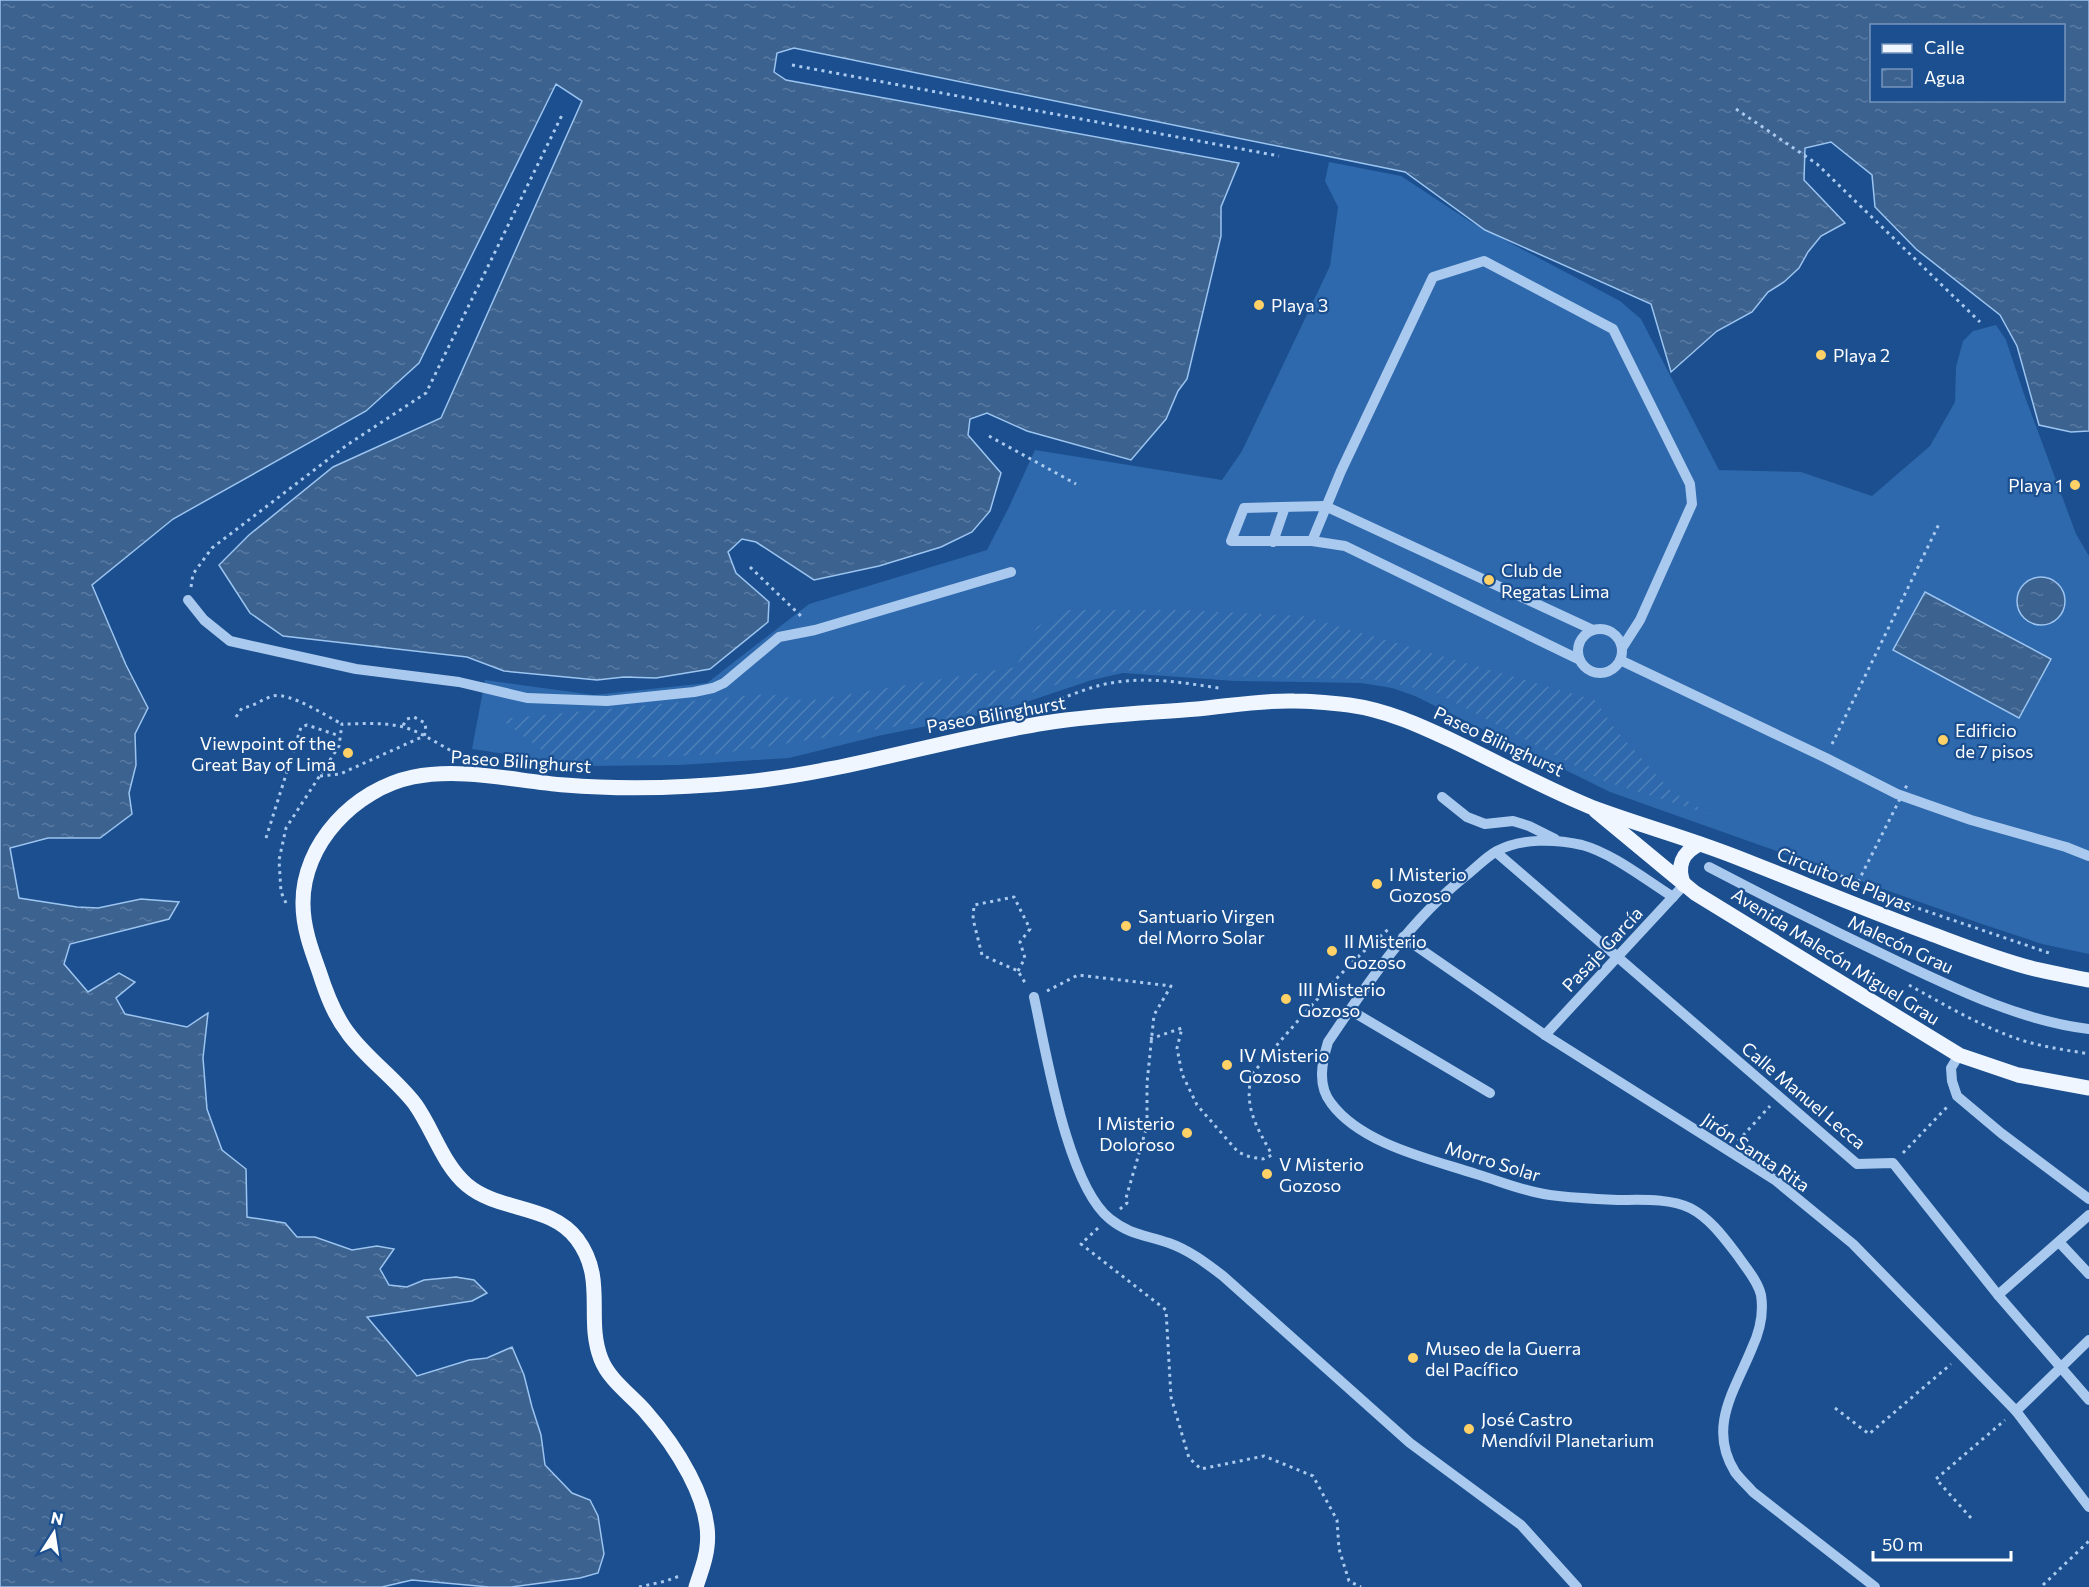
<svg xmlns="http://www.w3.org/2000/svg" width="2089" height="1587" font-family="Commissioner,sans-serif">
  <defs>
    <pattern id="garden-furrows" width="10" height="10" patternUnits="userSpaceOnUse" patternTransform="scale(1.5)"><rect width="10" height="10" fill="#2e69ad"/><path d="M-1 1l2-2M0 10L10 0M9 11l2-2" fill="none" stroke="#4d80b9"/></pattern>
    <pattern id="water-ripples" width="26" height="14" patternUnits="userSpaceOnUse" patternTransform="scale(1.5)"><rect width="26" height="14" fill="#3c6290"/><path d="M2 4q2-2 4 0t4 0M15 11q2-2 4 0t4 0" fill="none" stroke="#597aa1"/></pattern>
  </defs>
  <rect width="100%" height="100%" fill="#1b4f8f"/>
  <polygon fill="#2e69ad" points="1329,162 1401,176 1471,222 1620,301 1641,319 1719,470 1801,472 1872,496 1930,446 1955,402 1956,367 1963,341 1973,331 1996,325 2006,340 2024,394 2076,534 2089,556 2089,954 2042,944 1979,923 1610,792 1415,696 1392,688 1361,683 1235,681 1123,673 1092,680 1000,711 878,736 789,758 680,765 584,766 472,749 485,680 594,695 707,683 809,604 987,550 1009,507 1035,450 1222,480 1242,451 1330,266 1338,207 1325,181"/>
  <polygon fill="url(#garden-furrows)" points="1067,610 1181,610 1302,616 1595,700 1615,729 1671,791 1709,814 1604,781 1435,692 1371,679 1254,677 1123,670 1080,677 955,717 718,754 557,762 501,719 768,694 807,701 1016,667 1037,627"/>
  <g fill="url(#water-ripples)" stroke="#9cc4f0" stroke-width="1.5" fill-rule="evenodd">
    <path d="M0,0H2089V431L2071,432L2039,425L2017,346L2000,315L1916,249L1875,207L1872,175L1831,142L1805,148L1804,180L1845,223L1821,236L1808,252L1799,268L1784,282L1768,292L1752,312L1717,331L1671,372L1651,304L1485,230L1405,172L794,48L777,53L774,72L786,80L1239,163L1221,207V236L1187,379L1178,391L1166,419L1131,460L1027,431L987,413L970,419L968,435L1001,473L990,511L972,532L941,547L879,566L814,580L756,542L742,539L728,552L736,573L769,602L768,622L710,669L656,678L624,677L597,680L504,671L467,657L283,636L250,613L219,565L249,535L333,467L441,418L582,101L556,84L419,363L366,411L173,519L92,585L126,665L148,708L135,734L136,765L129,793L132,814L100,838H48L10,848L19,898L77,907L98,908L141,899L179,902L169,919L70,944L64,964L88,992L119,973L135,982L116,998L125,1014L187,1027L208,1013L203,1058L207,1109L222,1150L246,1169L247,1217L285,1223L297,1237H315L352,1250L377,1246L394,1249L380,1269L389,1285L407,1287L424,1280L456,1277L474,1280L487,1293L472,1301L367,1317L417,1376L469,1360L487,1358L512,1347L524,1375L532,1407L541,1435L545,1465L572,1493L590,1500L598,1516L604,1554L598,1573L580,1578L511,1587H489L412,1580L382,1587H0ZM1872,26H2064V100H1872Z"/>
    <circle cx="2041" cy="601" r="24"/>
    <polygon points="1925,592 2051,659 2019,718 1893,650"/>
  </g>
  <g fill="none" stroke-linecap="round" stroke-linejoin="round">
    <g stroke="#a9c9ee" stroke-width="3" stroke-dasharray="3 4.5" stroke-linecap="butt">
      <polyline points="792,65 1279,156"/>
      <polyline points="1736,109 1817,164 1980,322"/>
      <polyline points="989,436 1076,484"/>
      <polyline points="750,567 803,618"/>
      <polyline points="191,587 193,574 212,548 347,445 426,393 563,113"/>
      <path d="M1047,704C1069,696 1093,685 1117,682C1151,677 1185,683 1219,688"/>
      <path d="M236,717L242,708C253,707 262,699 273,696C290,692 326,716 342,724"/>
      <polyline points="1832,744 1939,524"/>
      <polyline points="320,776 340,774 424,736 426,731 425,723 414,717 407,719 402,727"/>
      <polyline points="266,838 301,727 307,725 340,736"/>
      <polyline points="1802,867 1803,862 1858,882"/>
      <polyline points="1897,901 2052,954"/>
      <path d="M286,903L281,892L279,860L286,828L339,746L342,724C364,724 390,721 412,730C429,737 445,748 461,756"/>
      <polyline points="1018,971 1025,958 1020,942 1030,929 1014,897 974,905 973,919 982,955 1018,971 1027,986"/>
      <path d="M1909,985C1945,1005 1982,1027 2021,1040C2043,1047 2066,1050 2089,1054"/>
      <polyline points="1047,991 1078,975 1171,986 1154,1015 1147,1083 1147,1126 1126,1198 1127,1203 1119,1210"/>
      <path d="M1150,1039L1182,1028L1177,1048L1182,1074L1197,1105L1238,1152L1250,1157L1263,1159L1272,1155C1257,1127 1243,1107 1252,1074C1296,1023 1339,971 1391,927"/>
      <polyline points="1738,1141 1770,1106"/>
      <polyline points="1903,1153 1948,1106"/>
      <polyline points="1098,1228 1081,1244 1166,1310 1171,1397 1189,1458 1201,1469 1264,1456 1313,1476 1337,1520 1339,1549 1349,1581 1361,1587"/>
      <polyline points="1835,1408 1869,1434 1951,1364"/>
      <polyline points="1971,1518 1936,1479 2005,1420"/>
      <polyline points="2043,1585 2089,1541"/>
      <polyline points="639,1587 666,1581 682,1575"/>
    </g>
    <g stroke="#a9c9ee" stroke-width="10">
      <polyline points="1312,541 1341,471 1433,277 1484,261 1613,329 1690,484 1692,504 1640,620 1622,648"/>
      <polyline points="1273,542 1285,507"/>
      <polyline points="188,600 204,620 230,641 356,669 459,682 527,698 607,701 694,692 713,688 724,683 779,637 815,630 1011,572"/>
      <circle cx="1600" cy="651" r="22"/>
      <polyline points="1580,660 1345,546 1312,541 1231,541 1244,508 1325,506 1593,630"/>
      <polyline points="1620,660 1826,758 1897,794 1971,820 2066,847 2089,856"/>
      <polyline points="1442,797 1467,817 1485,824 1513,821 1529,826 1555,839"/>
      <polyline points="1496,852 1857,1164 1893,1163 1998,1295 2089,1400"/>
      <path d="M1709,867C1772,900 1836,932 1901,963C1960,991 2023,1021 2089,1029"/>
      <path d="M1673,897C1646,880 1612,853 1582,845C1555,839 1521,838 1497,851C1486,857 1477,867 1468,874C1410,920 1369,981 1328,1042C1322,1062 1317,1085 1331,1103C1361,1144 1430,1159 1476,1174C1500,1181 1525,1192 1550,1195C1573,1198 1595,1199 1618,1200C1641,1200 1669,1198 1690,1208C1710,1218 1725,1239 1738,1256C1746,1268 1758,1281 1761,1295C1764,1314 1760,1331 1752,1348C1735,1390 1707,1427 1735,1472C1740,1479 1747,1485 1753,1492L1875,1587"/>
      <polyline points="1403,937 1545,1035 1775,1180 1820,1217 1853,1244 2016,1411 2089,1507"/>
      <path d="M1034,997C1046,1051 1067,1185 1110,1219C1130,1235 1146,1235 1169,1243C1189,1250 1206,1263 1223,1276L1410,1443L1521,1525L1577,1587"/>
      <polyline points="1350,1010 1490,1093"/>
      <polyline points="1545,1035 1684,885"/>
      <polyline points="1959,1055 1951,1068 1952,1081 1957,1096 2001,1133 2089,1199"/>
      <polyline points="2059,1242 2089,1274"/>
      <polyline points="1998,1295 2089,1215"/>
      <polyline points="2016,1411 2089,1340"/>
    </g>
    <g stroke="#f0f6ff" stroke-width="15">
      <polyline points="1596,811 1695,893 1959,1055 2018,1075 2089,1088"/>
      <path d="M1684,885C1676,867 1682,852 1700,844"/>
      <path d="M696,1587C700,1574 706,1560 707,1547C713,1501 674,1444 645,1411C631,1395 609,1380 601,1359C585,1318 607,1279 577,1239C551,1204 499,1212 467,1185C443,1165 433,1129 415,1104C395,1078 367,1059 348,1033C334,1015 326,993 319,971C311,949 303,927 303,904C302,844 355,789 413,777C462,767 515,781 565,785C625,790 685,788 745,782C846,772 944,739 1045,723C1094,715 1146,713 1197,709C1229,706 1262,700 1294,701C1311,701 1331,703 1349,705C1386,710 1419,725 1453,741C1499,763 1544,788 1591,807C1639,825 1688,838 1736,857C1800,882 1864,909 1929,933C1964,946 1999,960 2035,969C2053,973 2071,977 2089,980"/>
    </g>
    <polyline stroke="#a9c9ee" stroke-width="3" stroke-dasharray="3 4.5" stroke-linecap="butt" points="1858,882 1907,785"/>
  </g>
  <g fill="#ffd166" stroke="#1b4f8f" stroke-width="2">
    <circle cx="1259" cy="305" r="6"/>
    <circle cx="1821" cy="355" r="6"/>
    <circle cx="2075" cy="485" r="6"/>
    <circle cx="1489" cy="580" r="6"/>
    <circle cx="1943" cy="740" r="6"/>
    <circle cx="348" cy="753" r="6"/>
    <circle cx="1377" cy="884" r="6"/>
    <circle cx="1126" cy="926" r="6"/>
    <circle cx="1332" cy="951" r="6"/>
    <circle cx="1286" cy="999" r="6"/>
    <circle cx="1227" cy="1065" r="6"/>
    <circle cx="1187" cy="1133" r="6"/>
    <circle cx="1267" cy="1174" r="6"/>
    <circle cx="1413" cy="1358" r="6"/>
    <circle cx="1469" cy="1429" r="6"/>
  </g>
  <g text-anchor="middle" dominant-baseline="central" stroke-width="4.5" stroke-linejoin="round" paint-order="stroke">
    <g font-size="18" fill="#fff" stroke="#1b4f8f" text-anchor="start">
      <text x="1271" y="305">Playa 3</text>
      <text x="1833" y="355">Playa 2</text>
      <text x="2063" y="485" text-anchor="end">Playa 1</text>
      <text x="1501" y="570">Club de<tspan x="1501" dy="21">Regatas Lima</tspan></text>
      <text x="1955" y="730">Edificio<tspan x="1955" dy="21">de 7 pisos</tspan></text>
      <text x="336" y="743" text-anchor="end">Viewpoint of the<tspan x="336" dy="21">Great Bay of Lima</tspan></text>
      <text x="1389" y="874">I Misterio<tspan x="1389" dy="21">Gozoso</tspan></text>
      <text x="1138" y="916">Santuario Virgen<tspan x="1138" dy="21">del Morro Solar</tspan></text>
      <text x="1344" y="941">II Misterio<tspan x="1344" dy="21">Gozoso</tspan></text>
      <text x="1298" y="989">III Misterio<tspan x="1298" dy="21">Gozoso</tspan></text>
      <text x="1239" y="1055">IV Misterio<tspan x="1239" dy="21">Gozoso</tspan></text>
      <text x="1175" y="1123" text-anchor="end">I Misterio<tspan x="1175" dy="21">Doloroso</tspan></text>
      <text x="1279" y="1164">V Misterio<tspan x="1279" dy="21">Gozoso</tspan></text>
      <text x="1425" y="1348">Museo de la Guerra<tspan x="1425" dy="21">del Pacífico</tspan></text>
      <text x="1481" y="1419">José Castro<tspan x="1481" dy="21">Mendívil Planetarium</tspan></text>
    </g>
    <g font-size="18" fill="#fff" stroke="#1b4f8f">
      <text transform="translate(996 714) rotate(-10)">Paseo Bilinghurst</text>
      <text transform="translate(1499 741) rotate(25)">Paseo Bilinghurst</text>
      <text transform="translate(521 761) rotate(4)">Paseo Bilinghurst</text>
      <text transform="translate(1845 879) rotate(22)">Circuito de Playas</text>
      <text transform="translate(1901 944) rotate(25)">Malecón Grau</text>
      <text transform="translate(1602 949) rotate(-47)">Pasaje García</text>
      <text transform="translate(1836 956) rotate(32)">Avenida Malecón Miguel Grau</text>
      <text transform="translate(1804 1095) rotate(40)">Calle Manuel Lecca</text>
      <text transform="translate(1756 1152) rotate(34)">Jirón Santa Rita</text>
      <text transform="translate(1493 1161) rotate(17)">Morro Solar</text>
    </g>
  </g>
  <rect x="1870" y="24" width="195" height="78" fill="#1b4f8f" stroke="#7695bc" stroke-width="1.5"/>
  <rect x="1882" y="44" width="30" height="9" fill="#f0f6ff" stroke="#7695bc" stroke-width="1.5"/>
  <text x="1924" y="54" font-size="18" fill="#ffffff">Calle</text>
  <rect x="1882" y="69" width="30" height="18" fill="url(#water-ripples)" stroke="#7695bc" stroke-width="1.5"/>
  <text x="1924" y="84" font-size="18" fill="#ffffff">Agua</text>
  <g transform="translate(54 1533) rotate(12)" stroke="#1b4f8f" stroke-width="4.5" paint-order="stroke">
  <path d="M0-4.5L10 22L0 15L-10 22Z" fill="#ffffff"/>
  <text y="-9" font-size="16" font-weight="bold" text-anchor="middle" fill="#ffffff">N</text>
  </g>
  <path d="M1873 1551v9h138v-9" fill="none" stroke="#ffffff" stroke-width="3"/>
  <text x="1882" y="1551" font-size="18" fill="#ffffff" stroke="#1b4f8f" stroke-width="4.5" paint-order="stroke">50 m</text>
</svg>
